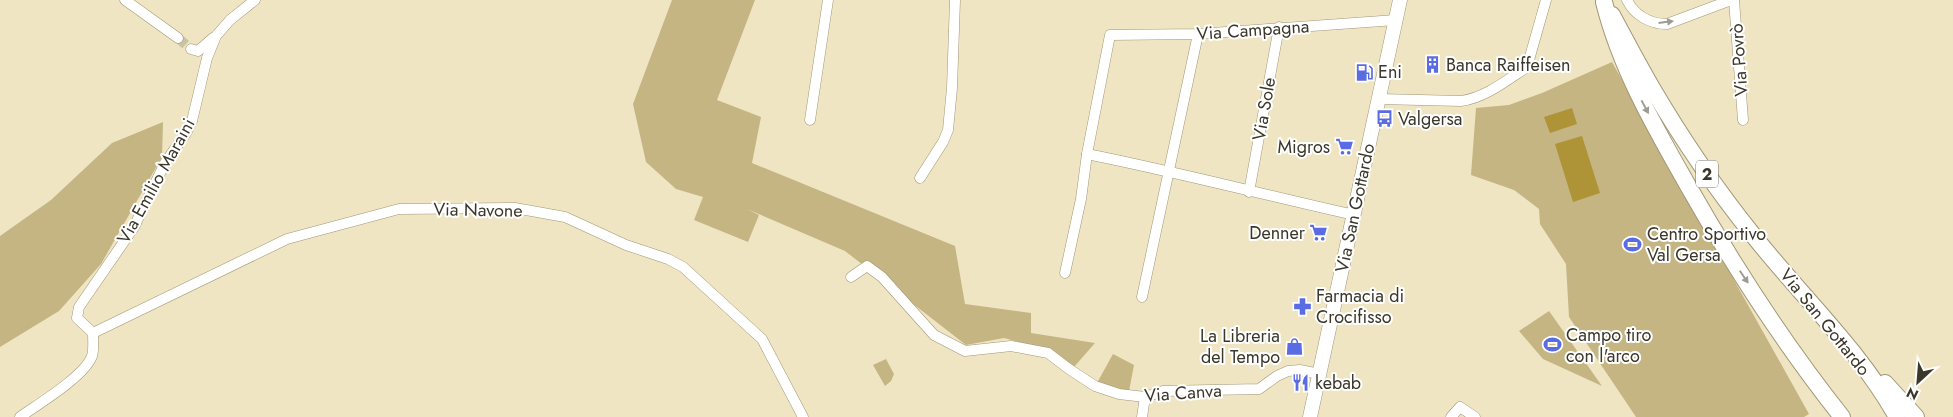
<svg xmlns="http://www.w3.org/2000/svg" width="1953" height="417" font-family="Jost,sans-serif">
  <rect width="100%" height="100%" fill="#efe5c2"/>
  <g fill="#c5b582">
    <polygon points="672,0 755,0 717,100 761,117 752,163 955,246 965,304 1031,313 1031,333 1095,343 1074,367 1049,350 1004,338 966,345 845,251 747,209 759,215 748,242 694,220 703,197 676,189 646,162 633,104"/>
    <polygon points="1612,62 1809,414 1804,417 1636,417 1569,317 1566,264 1540,224 1539,209 1514,190 1471,175 1476,108 1509,105 1542,93"/>
    <polygon points="163,122 162,157 101,264 59,311 0,347 0,236 51,200 112,143"/>
    <polygon points="1549,311 1602,386 1543,359 1519,331"/>
    <polygon points="1113,354 1134,365 1129,391 1097,383"/>
    <polygon points="886,359 894,374 891,381 885,386 873,365"/>
  </g>
  <g fill="#ae9337">
    <polygon points="1572,108 1577,124 1550,133 1544,117"/>
    <polygon points="1582,136 1600,193 1573,202 1555,144"/>
  </g>
  <g fill="none" stroke-linecap="round" stroke-linejoin="round">
    <polyline stroke="#cbc2a4" stroke-width="10" stroke-dasharray="10 5" stroke-linecap="butt" points="178,38 191,49"/>
    <defs>
      <g id="minor">
        <polyline points="125,0 178,38"/>
        <path d="M1627,0C1634,15 1650,24 1667,24L1731,0"/>
        <polyline points="1734,0 1743,120"/>
        <polyline points="191,49 198,51 213,38"/>
        <path d="M1379,99L1461,101C1485,98 1507,80 1527,67L1546,0"/>
        <polyline points="810,120 828,0"/>
        <path d="M1087,154C1177,172 1265,195 1354,215"/>
        <polyline points="920,178 943,142 948,130 952,88 955,0"/>
        <polyline points="1249,192 1279,27"/>
        <polyline points="1065,273 1081,199 1087,154 1110,35 1198,34 1396,20"/>
        <polyline points="851,277 867,266 882,277 934,335 965,351 1011,346 1048,353 1069,369 1095,386 1119,394 1145,397 1163,391 1259,389 1277,376 1288,371 1300,370 1319,374"/>
        <polyline points="1142,297 1198,34"/>
        <polyline points="93,333 287,239 399,209 515,208 565,217 626,245 668,259 683,267 762,339 803,417"/>
        <path d="M20,417C38,404 84,377 92,356C94,350 93,339 93,333L77,318L79,307L134,227L165,163L186,133L192,121L207,58L216,36L230,20L255,0"/>
        <polyline points="1142,417 1145,397"/>
        <polyline points="1451,417 1460,407 1475,417"/>
      </g>
      <polyline id="secondary" points="1310,417 1400,0"/>
      <g id="primary">
        <path d="M1612,15C1625,39 1638,64 1652,88C1682,139 1716,189 1753,235C1801,296 1859,349 1897,417"/>
        <polyline points="1885,383 1916,417"/>
      </g>
      <path id="trunk" d="M1604,2C1620,67 1654,126 1687,184C1733,265 1784,344 1842,417"/>
    </defs>
    <use href="#minor" stroke="#a19777" stroke-width="11"/>
    <use href="#secondary" stroke="#a19777" stroke-width="15"/>
    <use href="#primary" stroke="#a19777" stroke-width="18"/>
    <use href="#trunk" stroke="#a19777" stroke-width="18"/>
    <use href="#minor" stroke="#fff" stroke-width="10"/>
    <use href="#secondary" stroke="#fff" stroke-width="14"/>
    <use href="#primary" stroke="#fff" stroke-width="16"/>
    <use href="#trunk" stroke="#fff" stroke-width="16"/>
  </g>
  <defs><path id="oneway-solid" d="M-6-.8H1V-3.2L6.5 0L1 3.2V.8H-6Z" transform="scale(1.25)"/></defs>
  <g fill="#9d9b94">
    <use href="#oneway-solid" transform="translate(1666 22) rotate(-7)"/>
    <use href="#oneway-solid" transform="translate(1645 107) rotate(62)"/>
    <use href="#oneway-solid" transform="translate(1744 277) rotate(56)"/>
  </g>
  <defs>
    <symbol id="building-bare" viewBox="-9 -9 18 18"><path d="M-4-6H4V6H1V3H-1V6H-4ZM-2.5-4.3h1.7v1.8h-1.7ZM.8-4.3h1.7v1.8H.8ZM-2.5-1h1.7V.8h-1.7ZM.8-1h1.7V.8H.8Z" fill="#596ce3" stroke="#fff" stroke-width="2.5" paint-order="stroke"/></symbol>
    <symbol id="fuel-bare" viewBox="-9 -9 18 18"><path d="M-5.5-6h7V0h2V4h1.3V-2.5L3-4.5l.8-.8L6-3V5H2.5V1h-1V6h-7ZM-4.2-4.7v3.2H.2V-4.7Z" fill="#596ce3" stroke="#fff" stroke-width="2.5" paint-order="stroke"/></symbol>
    <symbol id="bus-bare" viewBox="-9 -9 18 18"><path d="M-5-6H5V4H4V6H2V4H-2V6H-4V4H-5ZM-3.5-4V0h7V-4ZM-3.5 1.2v1.5H-2V1.2ZM2 1.2v1.5H3.5V1.2Z" fill="#596ce3" stroke="#fff" stroke-width="2.5" paint-order="stroke"/></symbol>
    <symbol id="supermarket-bare" viewBox="-9 -9 18 18"><path d="M-6-5.5h2.5l.6 2H6L4.5 2H-2.5L-4.4-4H-6ZM-1.5 3.2a1.3 1.3 0 1 0 .1 0ZM3 3.2a1.3 1.3 0 1 0 .1 0Z" fill="#596ce3" stroke="#fff" stroke-width="2.5" paint-order="stroke"/></symbol>
    <symbol id="stadium-bare" viewBox="-9 -9 18 18"><path d="M0-5a6.5 5 0 1 0 0 10a6.5 5 0 1 0 0-10ZM-3.5-1.8h7v3.6h-7Z" fill="#596ce3" stroke="#fff" stroke-width="2.5" paint-order="stroke"/></symbol>
    <symbol id="pharmacy-bare" viewBox="-9 -9 18 18"><path d="M-2-6h4v4h4v4h-4v4h-4v-4h-4v-4h4Z" fill="#596ce3" stroke="#fff" stroke-width="2.5" paint-order="stroke"/></symbol>
    <symbol id="shop-bare" viewBox="-9 -9 18 18"><path d="M-5-2.5h2.3a2.7 3.5 0 0 1 5.4 0H5L5.5 6h-11ZM-1.5-2.5h3a1.5 2.3 0 0 0-3 0Z" fill="#596ce3" stroke="#fff" stroke-width="2.5" paint-order="stroke"/></symbol>
    <symbol id="restaurant-bare" viewBox="-9 -9 18 18"><path d="M-5-6h1v4h1v-4h1v4h1v-4h1v5L-1.5 .5V6h-2V.5L-5-1ZM5-6V6H3V1.5H1.5Q1.5-4 5-6Z" fill="#596ce3" stroke="#fff" stroke-width="2.5" paint-order="stroke"/></symbol>
  </defs>
  <g fill-rule="evenodd">
    <use href="#building-bare" x="1420" y="52" width="25" height="25"/>
    <use href="#fuel-bare" x="1352" y="60" width="25" height="25"/>
    <use href="#bus-bare" x="1372" y="106" width="25" height="25"/>
    <use href="#supermarket-bare" x="1332" y="134" width="25" height="25"/>
    <use href="#supermarket-bare" x="1306" y="220" width="25" height="25"/>
    <use href="#stadium-bare" x="1620" y="232" width="25" height="25"/>
    <use href="#pharmacy-bare" x="1290" y="294" width="25" height="25"/>
    <use href="#stadium-bare" x="1540" y="332" width="25" height="25"/>
    <use href="#shop-bare" x="1282" y="334" width="25" height="25"/>
    <use href="#restaurant-bare" x="1288" y="370" width="25" height="25"/>
  </g>
  <g text-anchor="middle" dominant-baseline="central" stroke-width="4" stroke-linejoin="round" paint-order="stroke">
    <rect fill="#fff" stroke="#76736a" stroke-width="1" x="1696" y="160.5" width="22" height="27" rx="4"/>
    <g font-size="16" font-weight="bold" fill="#3b372a">
      <text x="1707" y="174">2</text>
    </g>
    <g font-size="18" fill="#3b372a" stroke="#fff">
      <text transform="translate(1253 30) rotate(-4)">Via Campagna</text>
      <text transform="translate(1739 60) rotate(-94)">Via Povrò</text>
      <text transform="translate(1264 109) rotate(-80)">Via Sole</text>
      <text transform="translate(156 181) rotate(-61)">Via Emilio Maraini</text>
      <text transform="translate(1355 208) rotate(-78)">Via San Gottardo</text>
      <text transform="translate(478 210) rotate(1)">Via Navone</text>
      <text transform="translate(1825 322) rotate(51)">Via San Gottardo</text>
      <text transform="translate(1183 393) rotate(-4)">Via Canva</text>
    </g>
    <g font-size="18" fill="#3b372a" stroke="#fff" text-anchor="start">
      <text x="1446" y="65">Banca Raiffeisen</text>
      <text x="1378" y="72">Eni</text>
      <text x="1398" y="119">Valgersa</text>
      <text x="1330" y="147" text-anchor="end">Migros</text>
      <text x="1305" y="233" text-anchor="end">Denner</text>
      <text x="1647" y="234">Centro Sportivo<tspan x="1647" dy="21">Val Gersa</tspan></text>
      <text x="1316" y="296">Farmacia di<tspan x="1316" dy="21">Crocifisso</tspan></text>
      <text x="1566" y="335">Campo tiro<tspan x="1566" dy="21">con l'arco</tspan></text>
      <text x="1280" y="336" text-anchor="end">La Libreria<tspan x="1280" dy="21">del Tempo</tspan></text>
      <text x="1315" y="383">kebab</text>
    </g>
  </g>
  <g transform="translate(1918 382) rotate(206)" stroke="#ffffff" stroke-width="4" paint-order="stroke">
  <path d="M0-4L9 19L0 12L-9 19Z" fill="#3b372a"/>
  <text y="-8" font-size="14" font-weight="bold" text-anchor="middle" fill="#3b372a">N</text>
  </g>
</svg>
